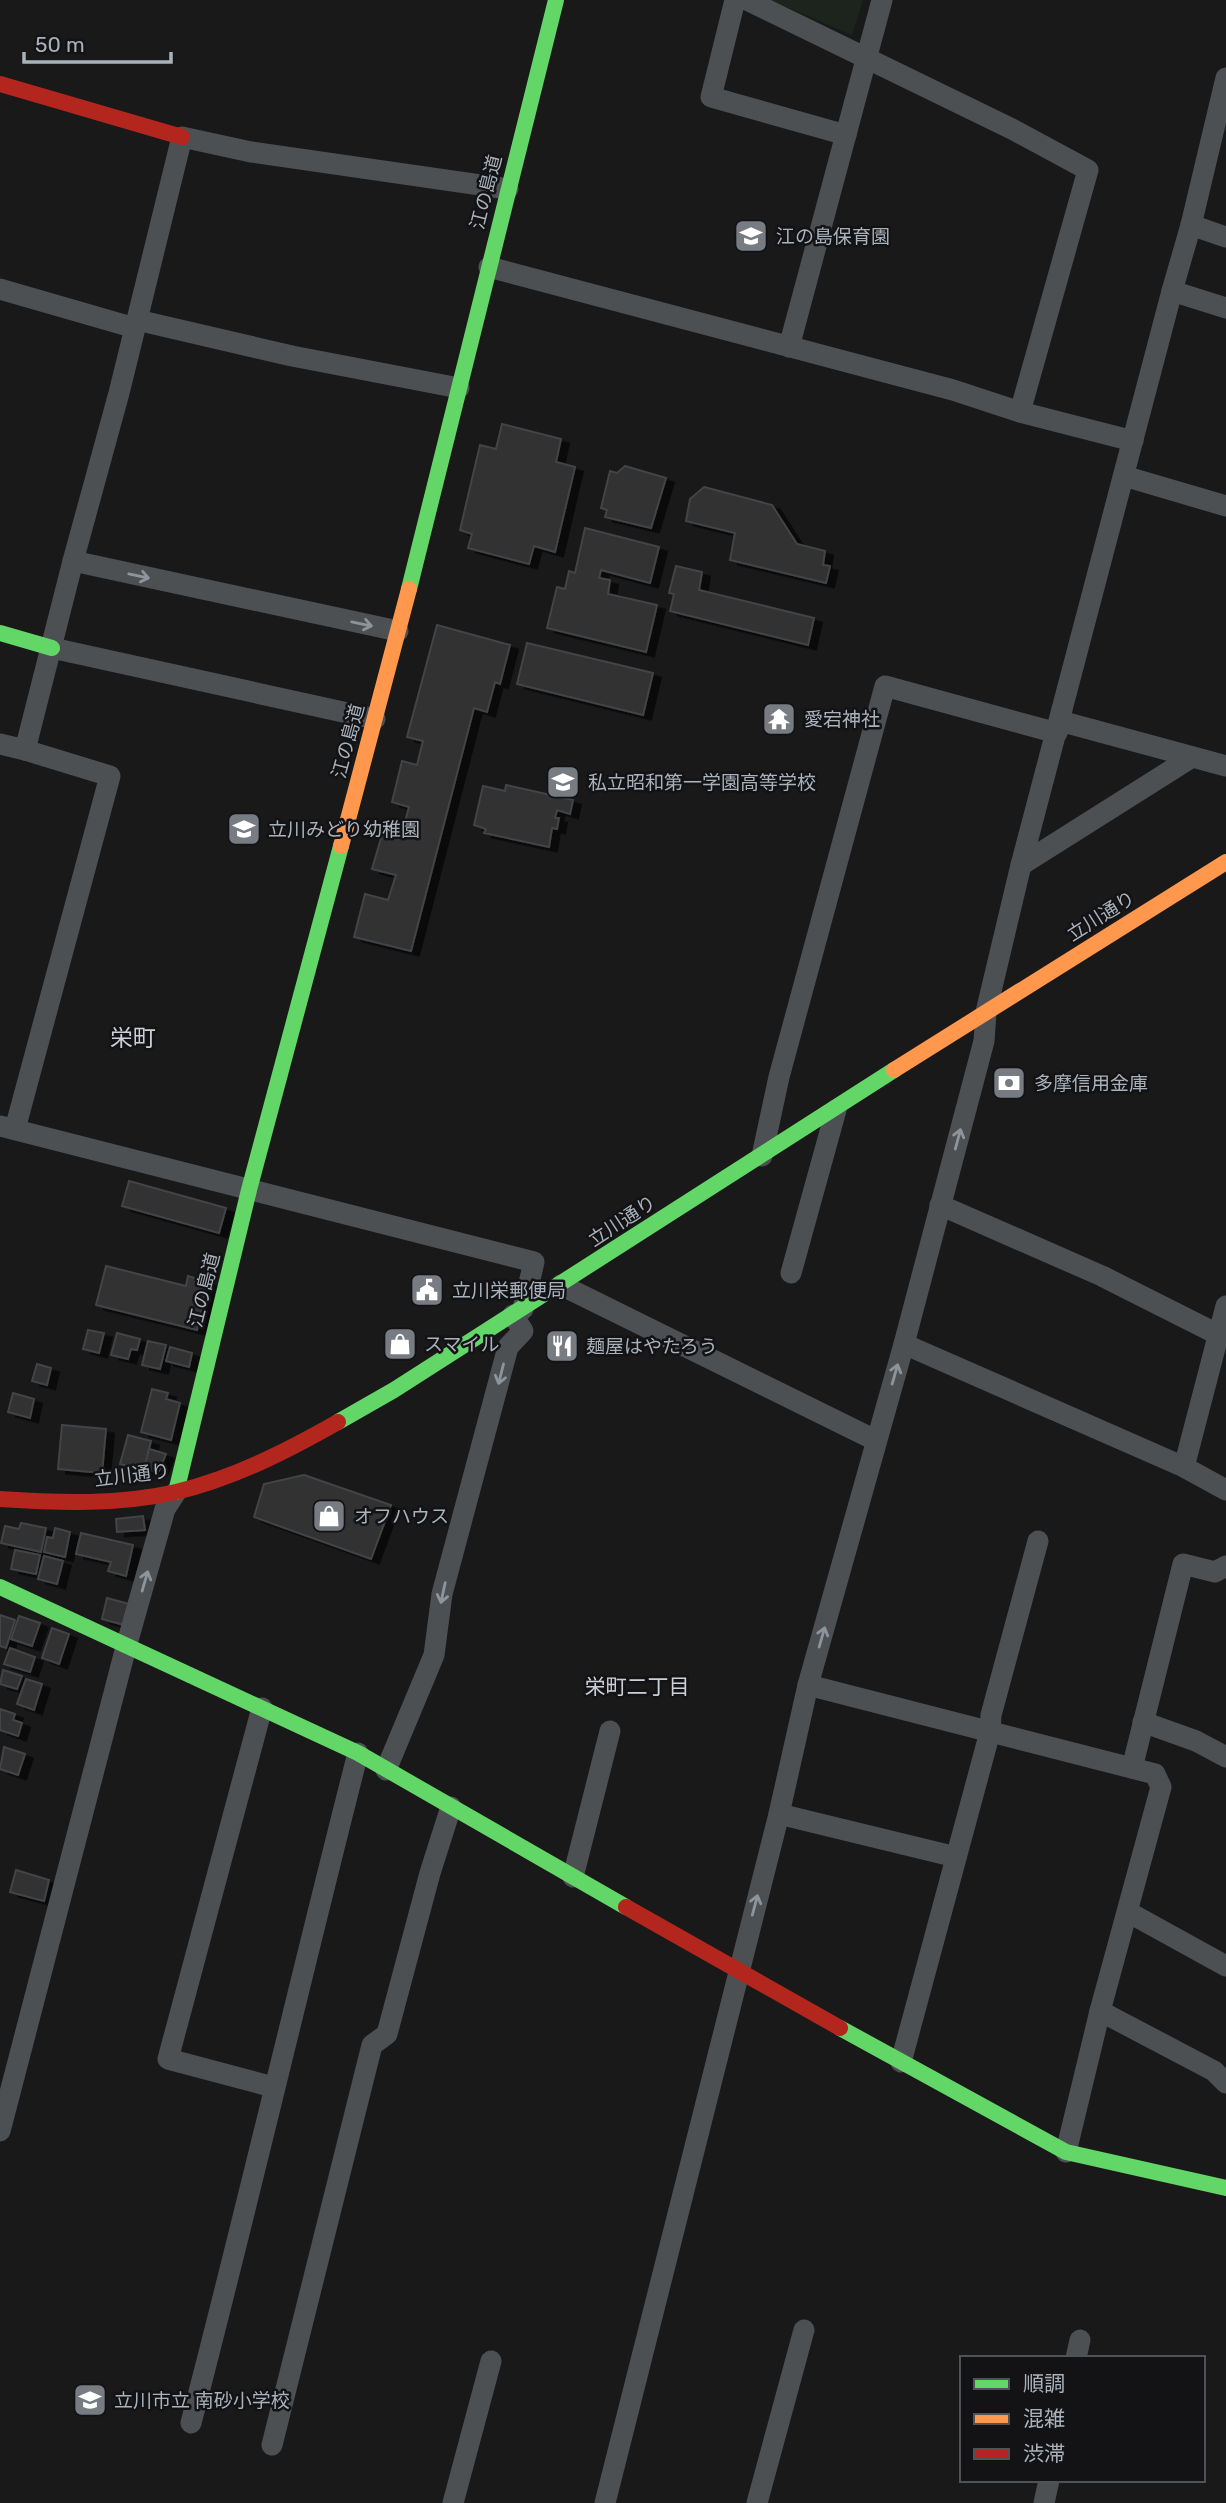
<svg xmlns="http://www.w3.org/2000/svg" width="1226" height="2503" font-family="Rubik,'Noto Sans JP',sans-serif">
  <defs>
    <filter id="shadow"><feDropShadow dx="8" dy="4.5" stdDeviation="0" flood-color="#0009"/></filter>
  </defs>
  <rect width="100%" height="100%" fill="#19191a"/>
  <polygon fill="#1d241d" points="770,0 863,0 852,35"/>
  <g fill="#313132" stroke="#424446" stroke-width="2" filter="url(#shadow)">
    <polygon points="502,424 561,439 556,462 575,467 555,552 534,546 529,564 468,548 472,534 460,530 480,445 496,449"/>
    <polygon points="625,466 666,478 651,528 605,517 607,510 601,508 610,471 617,473"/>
    <polygon points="704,487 772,505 797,544 825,551 823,565 830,566 826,583 730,560 735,533 686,521 690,499"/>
    <polygon points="585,528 659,547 650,583 601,570 599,578 610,580 608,594 657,605 646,652 547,628 557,587 565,589 569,571 575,573"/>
    <polygon points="676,566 702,572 699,590 814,618 808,645 670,611 674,594 669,593"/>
    <polygon points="437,625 510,645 500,684 495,682 487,712 474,708 411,951 354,937 365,894 388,900 396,875 372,869 384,828 402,833 409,807 392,802 402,761 417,765 423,741 407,737"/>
    <polygon points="527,643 653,673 643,715 517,684"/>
    <polygon points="506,785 573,800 570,814 557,810 555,818 559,818 557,829 552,828 549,847 484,833 486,829 474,825 483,786 505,791"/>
    <polygon points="129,1181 226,1208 219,1233 122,1206"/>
    <polygon points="106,1266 186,1286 188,1276 208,1282 197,1330 96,1305"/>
    <polygon points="88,1330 104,1333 99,1353 83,1349"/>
    <polygon points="117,1333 140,1339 137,1350 131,1349 128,1359 111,1355"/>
    <polygon points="148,1341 166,1345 160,1369 142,1365"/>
    <polygon points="170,1347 192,1353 189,1367 166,1361"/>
    <polygon points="37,1364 51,1368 47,1385 32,1381"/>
    <polygon points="152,1389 168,1393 166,1399 180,1403 171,1440 141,1432"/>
    <polygon points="13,1393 34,1399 30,1418 8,1412"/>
    <polygon points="62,1425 106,1429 102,1473 58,1469"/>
    <polygon points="128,1435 151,1441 144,1470 120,1464"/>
    <polygon points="149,1449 166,1454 159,1471 144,1470"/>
    <polygon points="304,1475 391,1505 371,1559 254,1517 264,1484"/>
    <polygon points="143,1516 145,1530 117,1532 116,1519"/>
    <polygon points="21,1523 46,1528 41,1552 1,1543 5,1526 19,1529"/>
    <polygon points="55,1528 70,1532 65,1557 44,1552 47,1537 53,1538"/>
    <polygon points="81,1533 133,1545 126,1576 108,1571 111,1562 76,1554"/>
    <polygon points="15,1550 40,1555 36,1574 11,1569"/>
    <polygon points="44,1556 63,1561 57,1584 38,1579"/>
    <polygon points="107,1598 129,1604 124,1625 102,1619"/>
    <polygon points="0,1615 15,1620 6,1648 0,1646"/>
    <polygon points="19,1616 40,1623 32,1646 11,1639"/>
    <polygon points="52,1628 69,1634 59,1664 42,1658"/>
    <polygon points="10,1648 35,1657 30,1672 4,1664"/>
    <polygon points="3,1670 22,1676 17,1689 0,1684"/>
    <polygon points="26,1679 42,1684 34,1710 17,1704"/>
    <polygon points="0,1709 15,1714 13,1720 22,1723 18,1736 0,1730"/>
    <polygon points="4,1747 25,1754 18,1775 0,1769"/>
    <polygon points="16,1870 49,1880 44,1901 10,1892"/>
  </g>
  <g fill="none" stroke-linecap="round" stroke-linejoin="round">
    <g stroke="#4d5053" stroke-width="21">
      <polyline points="735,0 711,97 846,135"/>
      <polyline points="747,0 1012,129 1088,170 1020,412"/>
      <polyline points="1191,225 1226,237"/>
      <polyline points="489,267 953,390 1020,412 1133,441"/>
      <polyline points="0,289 135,328"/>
      <polyline points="1172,291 1226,308"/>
      <polyline points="137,320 292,356 459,388"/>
      <polyline points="789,347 882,0"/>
      <polyline points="1124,476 1226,506"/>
      <polyline points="73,561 398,631"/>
      <polyline points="52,648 375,719"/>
      <polyline points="1060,721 1226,766"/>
      <polyline points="0,744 25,750 73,561 119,393 182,137 251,152 508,189"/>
      <polyline points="1021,865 1192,757"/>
      <polyline points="0,1126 534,1262 523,1309"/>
      <polyline points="15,1129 110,776 25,750"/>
      <polyline points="762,1156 779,1077 885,686 1057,733"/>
      <polyline points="940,1205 1102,1276 1217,1334"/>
      <polyline points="791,1273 836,1110"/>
      <polyline points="561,1285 875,1440"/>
      <polyline points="904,1344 1184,1467 1226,1490"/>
      <polyline points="1184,1467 1226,1306"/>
      <polyline points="808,1685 1155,1774 1161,1787 1100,2011 1066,2152"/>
      <polyline points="262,1708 168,2059 273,2087"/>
      <polyline points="1143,1722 1196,1741 1226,1757"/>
      <polyline points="1132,1768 1183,1564 1215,1572 1226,1566"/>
      <polyline points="386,1770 434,1655 442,1594 508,1347 523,1331 513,1315"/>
      <polyline points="779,1814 956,1857"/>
      <polyline points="573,1877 610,1731"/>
      <polyline points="1128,1912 1226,1966"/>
      <polyline points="1100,2011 1214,2071 1226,2083"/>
      <polyline points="901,2062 990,1732 991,1715 1038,1541"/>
      <polyline points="0,2131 126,1647 165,1509 176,1492"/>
      <polyline points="1076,2358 1080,2340"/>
      <path d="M191,2423C249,2200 301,1976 358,1753"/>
      <polyline points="272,2445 372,2045 387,2034 430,1873 451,1807"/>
      <polyline points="453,2503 491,2361"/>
      <polyline points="605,2503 779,1814 808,1685 904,1344 984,1041 986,1012 1021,865 1172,291 1191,225 1226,78"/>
      <polyline points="757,2503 804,2330"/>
      <polyline points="1044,2503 1049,2480"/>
    </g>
    <g stroke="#63d668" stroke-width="16">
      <polyline points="409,589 556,0"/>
      <polyline points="0,633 52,648"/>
      <polyline points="338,1422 394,1390 894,1070"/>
      <polyline points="176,1492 249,1190 341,846"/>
      <polyline points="0,1587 358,1753 626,1907"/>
      <polyline points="840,2028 1066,2152 1226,2188"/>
    </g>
    <g stroke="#ff974d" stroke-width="16">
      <polyline points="341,846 409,589"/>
      <polyline points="894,1070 1226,862"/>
    </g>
    <g stroke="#b3261e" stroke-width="16">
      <polyline points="0,84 182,137"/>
      <path d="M0,1499C59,1503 119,1505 176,1492C234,1478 287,1451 338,1422"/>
      <polyline points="626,1907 840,2028"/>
    </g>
  </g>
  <defs><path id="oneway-shaft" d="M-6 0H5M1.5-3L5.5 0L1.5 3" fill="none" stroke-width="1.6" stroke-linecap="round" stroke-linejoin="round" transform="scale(1.75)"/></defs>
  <g stroke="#8d959c">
    <use href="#oneway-shaft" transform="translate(139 576) rotate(12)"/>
    <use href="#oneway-shaft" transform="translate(362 624) rotate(12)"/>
    <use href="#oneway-shaft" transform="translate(958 1139) rotate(-75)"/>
    <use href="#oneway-shaft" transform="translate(501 1374) rotate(104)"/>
    <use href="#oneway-shaft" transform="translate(895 1374) rotate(-74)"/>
    <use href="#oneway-shaft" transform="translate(145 1581) rotate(-74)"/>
    <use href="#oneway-shaft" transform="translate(443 1593) rotate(102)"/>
    <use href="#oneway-shaft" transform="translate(822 1637) rotate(-74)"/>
    <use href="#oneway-shaft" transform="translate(755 1905) rotate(-75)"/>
  </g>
  <defs>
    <symbol id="school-square" viewBox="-11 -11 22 22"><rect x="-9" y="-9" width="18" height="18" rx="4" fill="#777c83" stroke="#131316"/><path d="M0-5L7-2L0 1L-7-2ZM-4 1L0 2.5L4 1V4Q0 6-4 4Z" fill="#fff"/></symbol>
    <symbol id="temple-square" viewBox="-11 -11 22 22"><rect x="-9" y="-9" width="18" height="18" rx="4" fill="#777c83" stroke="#131316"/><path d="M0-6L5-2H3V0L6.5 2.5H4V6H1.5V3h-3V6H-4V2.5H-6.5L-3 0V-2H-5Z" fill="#fff"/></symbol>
    <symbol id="bank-square" viewBox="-11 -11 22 22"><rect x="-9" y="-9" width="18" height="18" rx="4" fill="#777c83" stroke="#131316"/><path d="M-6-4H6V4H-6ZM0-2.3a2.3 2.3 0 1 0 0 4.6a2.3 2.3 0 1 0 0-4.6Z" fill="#fff"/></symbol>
    <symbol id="civic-square" viewBox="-11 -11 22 22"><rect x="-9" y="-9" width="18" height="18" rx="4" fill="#777c83" stroke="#131316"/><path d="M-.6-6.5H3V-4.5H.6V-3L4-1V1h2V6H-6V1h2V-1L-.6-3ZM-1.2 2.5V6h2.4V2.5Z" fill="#fff"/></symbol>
    <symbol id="shop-square" viewBox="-11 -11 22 22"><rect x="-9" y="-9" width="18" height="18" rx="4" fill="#777c83" stroke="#131316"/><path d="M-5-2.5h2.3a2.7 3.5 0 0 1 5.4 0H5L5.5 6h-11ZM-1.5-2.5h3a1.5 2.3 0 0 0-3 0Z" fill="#fff"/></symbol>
    <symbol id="restaurant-square" viewBox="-11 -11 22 22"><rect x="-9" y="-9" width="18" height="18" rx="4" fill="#777c83" stroke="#131316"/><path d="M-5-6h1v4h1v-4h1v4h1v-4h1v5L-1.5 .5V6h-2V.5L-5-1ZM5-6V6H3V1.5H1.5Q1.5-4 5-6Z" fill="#fff"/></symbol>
  </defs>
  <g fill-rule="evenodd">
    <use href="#school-square" x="732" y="217" width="38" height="38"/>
    <use href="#temple-square" x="760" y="700" width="38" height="38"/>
    <use href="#school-square" x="544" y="763" width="38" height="38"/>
    <use href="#school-square" x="225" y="810" width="38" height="38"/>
    <use href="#bank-square" x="990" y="1064" width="38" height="38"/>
    <use href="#civic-square" x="408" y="1271" width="38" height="38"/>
    <use href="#shop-square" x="381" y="1325" width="38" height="38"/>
    <use href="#restaurant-square" x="543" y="1327" width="38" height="38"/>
    <use href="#shop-square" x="310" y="1497" width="38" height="38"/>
    <use href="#school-square" x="71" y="2381" width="38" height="38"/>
  </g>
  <g text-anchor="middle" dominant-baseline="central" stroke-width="5" stroke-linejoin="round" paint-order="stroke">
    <g font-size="19" fill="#a9b2bb" stroke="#131316">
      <text transform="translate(486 192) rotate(-76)">江の島道</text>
      <text transform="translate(348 741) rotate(-75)">江の島道</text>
      <text transform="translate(1101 916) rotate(-32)">立川通り</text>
      <text transform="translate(622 1221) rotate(-33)">立川通り</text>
      <text transform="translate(204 1290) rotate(-76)">江の島道</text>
      <text transform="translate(132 1475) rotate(-7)">立川通り</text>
    </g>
    <g font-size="19" fill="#a9b2bb" stroke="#131316" text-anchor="start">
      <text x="776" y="236">江の島保育園</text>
      <text x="804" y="719">愛宕神社</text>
      <text x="588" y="782">私立昭和第一学園高等学校</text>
      <text x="268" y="829">立川みどり幼稚園</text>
      <text x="1034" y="1083">多摩信用金庫</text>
      <text x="452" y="1290">立川栄郵便局</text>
      <text x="424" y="1344">スマイル</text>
      <text x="586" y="1346">麺屋はやたろう</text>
      <text x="354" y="1516">オフハウス</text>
      <text x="114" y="2400">立川市立 南砂小学校</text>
    </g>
    <g font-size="21" fill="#cbd0d7" stroke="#131316">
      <text x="637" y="1686">栄町二丁目</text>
    </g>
    <g font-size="23" fill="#cbd0d7" stroke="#131316">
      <text x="133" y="1038">栄町</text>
    </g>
  </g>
  <rect x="960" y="2356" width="245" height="126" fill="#131316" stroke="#4f5358" stroke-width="2"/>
  <rect x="974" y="2379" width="35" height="10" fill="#63d668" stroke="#4f5358" stroke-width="2"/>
  <text x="1023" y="2391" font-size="21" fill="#a9b2bb">順調</text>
  <rect x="974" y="2414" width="35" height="10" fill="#ff974d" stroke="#4f5358" stroke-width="2"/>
  <text x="1023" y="2426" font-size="21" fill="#a9b2bb">混雑</text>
  <rect x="974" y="2449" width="35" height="10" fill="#b3261e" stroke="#4f5358" stroke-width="2"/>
  <text x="1023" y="2461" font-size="21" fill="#a9b2bb">渋滞</text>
  <path d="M24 52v10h147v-10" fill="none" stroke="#a9b2bb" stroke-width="3.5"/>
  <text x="35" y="52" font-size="21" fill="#a9b2bb" stroke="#131316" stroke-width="5" paint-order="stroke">50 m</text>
</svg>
